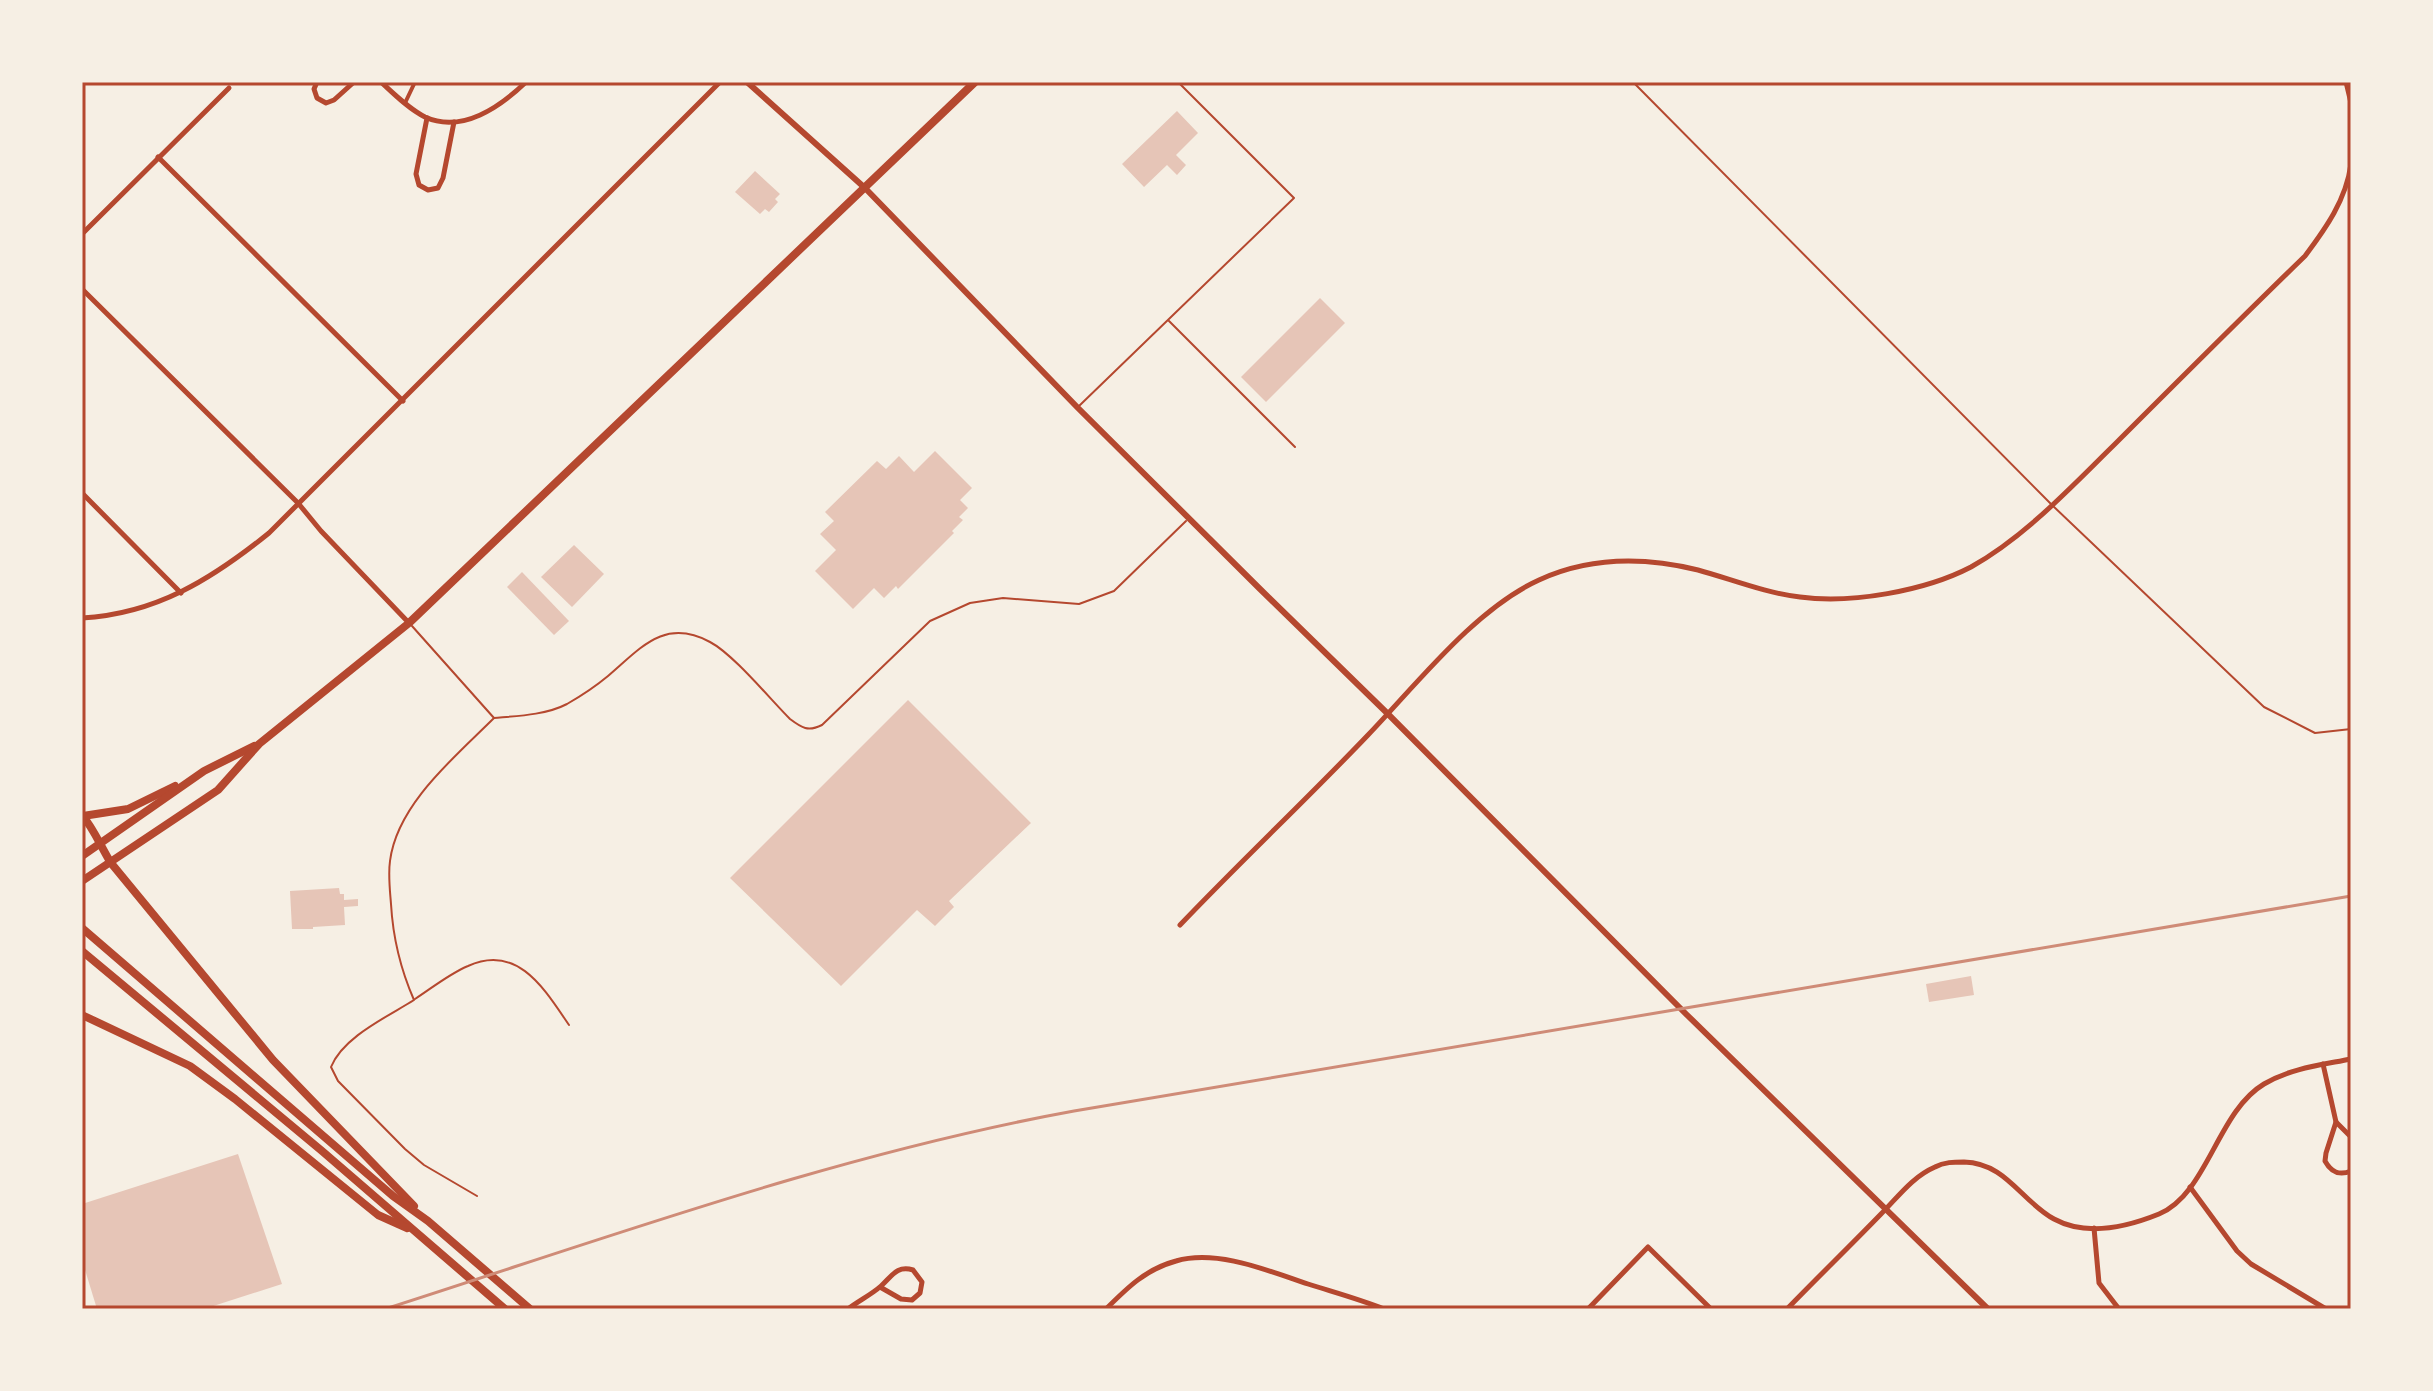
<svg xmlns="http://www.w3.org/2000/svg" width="2433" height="1391" font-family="'Source Sans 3',sans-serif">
  <rect width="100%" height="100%" fill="#f6efe4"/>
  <g fill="#e6c5b7">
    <polygon points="1177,111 1198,133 1176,155 1186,165 1177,175 1167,165 1144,187 1122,164"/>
    <polygon points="755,171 780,194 775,199 778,202 769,212 765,209 760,214 735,192"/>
    <polygon points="1320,298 1345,323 1266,402 1241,377"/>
    <polygon points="935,451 972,488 960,500 968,508 959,517 963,520 952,531 954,533 898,589 896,586 884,598 874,588 853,609 815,571 836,550 820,534 834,521 825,512 877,461 886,469 899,456 914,472"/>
    <polygon points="574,545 604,574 572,607 541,577"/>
    <polygon points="522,572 569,621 554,635 507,587"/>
    <polygon points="908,700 1031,823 949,901 954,907 935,926 917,910 841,986 730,878"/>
    <polygon points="339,888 340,894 344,894 344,900 358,899 358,906 344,907 345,925 313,927 313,929 292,929 290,891"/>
    <polygon points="1971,976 1974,995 1929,1002 1926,984"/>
    <polygon points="238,1154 282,1284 204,1309 97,1309 82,1260 82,1204"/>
  </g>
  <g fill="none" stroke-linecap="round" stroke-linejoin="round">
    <g stroke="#b5482f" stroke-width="2">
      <polyline points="1633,82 2052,505 2264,707 2315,733 2351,729"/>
      <polyline points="1169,321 1295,447"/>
      <polyline points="1079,406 1294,198 1178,82"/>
      <path d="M412,626L494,718C456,756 397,804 390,861C388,875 390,891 391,904C393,939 400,968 414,1000C387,1017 343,1037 331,1067L338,1081L405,1149L424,1165L477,1196"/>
      <path d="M494,718C517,716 546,715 567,704C581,696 596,686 608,676C640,649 664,617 710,642C733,654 770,699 790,719C802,728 808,732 822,725L930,621L970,603L1003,598L1079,604L1114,591L1186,521"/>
      <path d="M415,999C432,988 449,974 468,966C518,943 545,990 569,1025"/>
    </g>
    <polyline stroke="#b5482f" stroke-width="4" points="405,103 415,82"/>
    <g stroke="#b5482f" stroke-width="5">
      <polyline points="317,82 314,89 317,98 326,103 334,100 354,82"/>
      <path d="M381,82C394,94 409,109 425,117C462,134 501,106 526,82"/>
      <polyline points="2346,82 2351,103"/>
      <polyline points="427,118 416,174 419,185 428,190 438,188 443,178 454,122"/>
      <polyline points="158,157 403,401"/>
      <polyline points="82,234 229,88"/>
      <polyline points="82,289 298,503 321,531 409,623"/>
      <polyline points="82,493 181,593"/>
      <path d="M82,618C156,614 212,579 269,533L720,82"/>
      <path d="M1180,925C1242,860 1307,799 1368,735C1417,684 1475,609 1539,580C1589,557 1645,557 1698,570C1731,579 1765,593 1800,597C1851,604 1925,591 1971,567C2026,536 2070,488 2115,444C2178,381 2241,318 2305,256C2326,228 2346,200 2351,164"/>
      <polyline points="2323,1064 2336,1122 2351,1137"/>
      <path d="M2336,1122L2326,1153L2325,1161C2331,1172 2339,1176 2351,1171"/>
      <polyline points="2190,1187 2237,1251 2251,1264 2326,1309"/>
      <polyline points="2094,1228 2099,1283 2119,1309"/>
      <path d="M848,1309C858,1301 871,1295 881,1286C892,1276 897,1265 913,1270L922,1282L920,1293L912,1300L901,1299L880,1287"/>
      <path d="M1106,1309C1127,1288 1146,1269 1176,1261C1217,1249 1269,1271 1308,1284C1333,1292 1359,1299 1384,1309"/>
      <polyline points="1588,1309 1648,1247 1711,1309"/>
      <path d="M1787,1309C1818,1277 1850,1246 1881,1214C1898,1197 1912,1177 1935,1167C1944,1162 1954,1162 1964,1162C2006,1163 2021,1201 2054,1219C2087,1237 2127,1227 2159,1214C2208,1193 2217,1112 2264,1084C2291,1068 2321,1065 2351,1059"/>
    </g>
    <polyline stroke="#b5482f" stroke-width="6" points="747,82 865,188 1078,408 1260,589 1388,714 1686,1014 1988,1309"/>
    <g stroke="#b5482f" stroke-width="8">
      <path d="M82,815C94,829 101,847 111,863L273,1060L414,1206"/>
      <polyline points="83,816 128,809 175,786"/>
      <polyline points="82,856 204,771 254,746"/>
      <polyline points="82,881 218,790 259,744 409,623 975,82"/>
      <polyline points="82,928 393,1196 428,1221 530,1309"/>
      <polyline points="82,951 322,1151 505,1309"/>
      <polyline points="82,1015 190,1066 235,1099 378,1215 407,1228"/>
    </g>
    <path stroke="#cf8b77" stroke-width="3" d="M385,1309C613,1236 838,1154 1074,1111L2351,896"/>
  </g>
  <rect width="2433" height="1391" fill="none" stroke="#f6efe4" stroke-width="168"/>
  <rect x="84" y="84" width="2265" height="1223" fill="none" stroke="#b5482f" stroke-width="3"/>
</svg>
